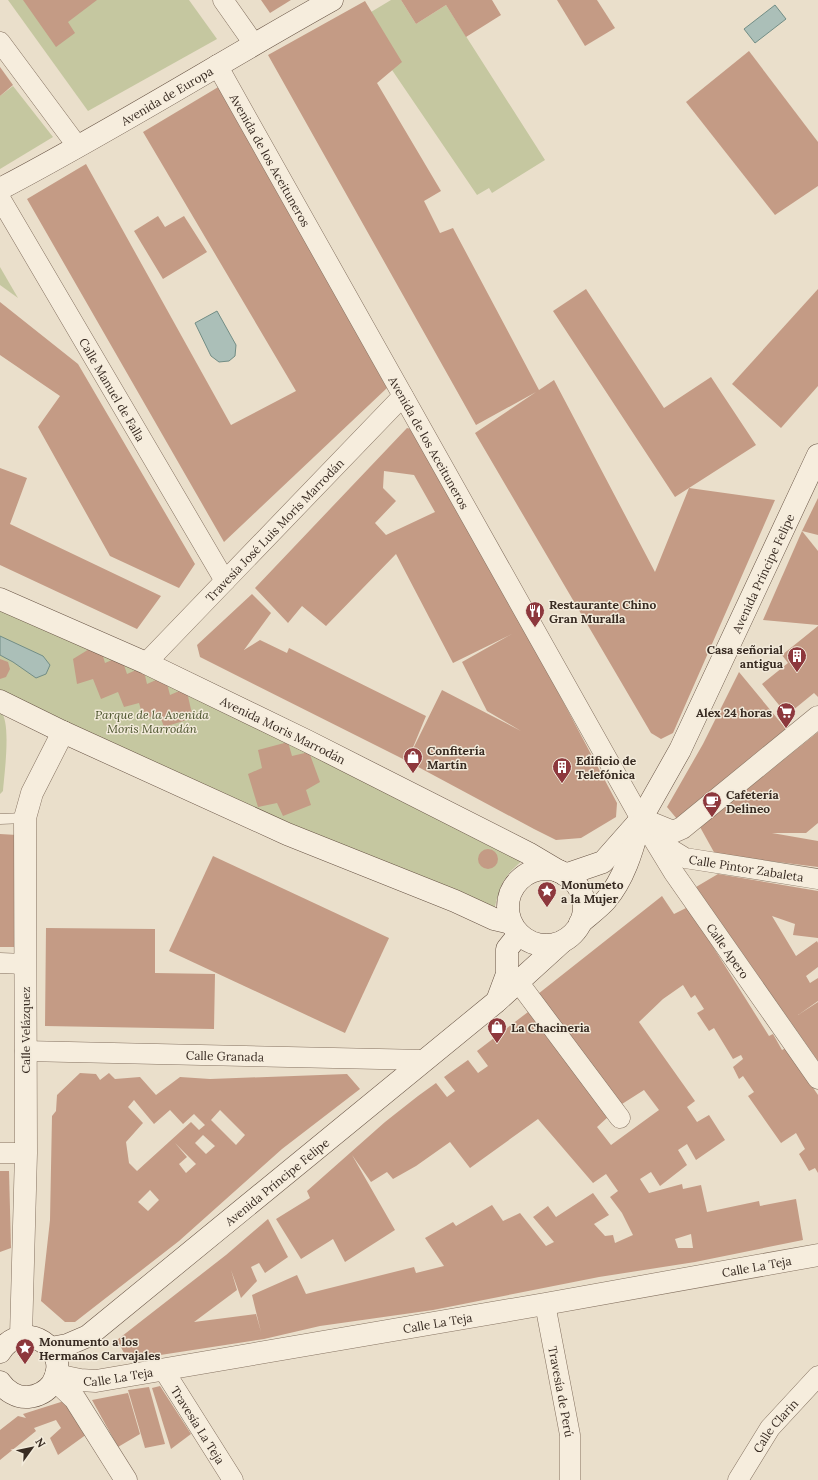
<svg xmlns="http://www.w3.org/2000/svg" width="818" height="1480" font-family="Lora,serif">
  <rect width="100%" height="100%" fill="#eadfcb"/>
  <g fill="#c5c7a0">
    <polygon points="8,0 189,0 217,39 88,111"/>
    <polygon points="391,0 401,0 416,24 446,5 545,160 492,193 489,188 477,195 392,70 371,12"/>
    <polygon points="13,86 53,137 0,169 0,96"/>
    <polygon points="0,267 18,298 0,285"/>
    <path d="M0,607L74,638L524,859C502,878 501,882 494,911L148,763L0,691Z"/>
    <path d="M0,711C12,720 4,776 3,791L0,794Z"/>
  </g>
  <g fill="#abbfb8" stroke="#728d85">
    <polygon points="775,5 786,19 755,43 744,29"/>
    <polygon points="217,311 236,345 235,356 229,361 219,362 211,356 195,323"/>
    <polygon points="0,636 43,656 50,665 46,674 36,678 13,662 0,655"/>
  </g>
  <g fill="#c49b85" fill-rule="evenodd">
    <polygon points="23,0 97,0 68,22 75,33 56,47"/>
    <polygon points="261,0 291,0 270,13"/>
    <polygon points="401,0 492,0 501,15 466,37 446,5 416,24"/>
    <polygon points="557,0 597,0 615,28 585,46"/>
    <polygon points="365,1 402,62 377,83 441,191 424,201 440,233 453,228 539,390 554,380 655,572 689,488 675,497 553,311 586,289 664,408 711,377 756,445 689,488 775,500 673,733 661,739 651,733 475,433 536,392 476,425 268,55"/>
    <polygon points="749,51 818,142 818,186 775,215 686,102"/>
    <polygon points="0,67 13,85 0,96"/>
    <polygon points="220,86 387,388 224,542 27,199 86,164 231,425 296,391 143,132"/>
    <polygon points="158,216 165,227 184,216 207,252 163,279 134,231"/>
    <polygon points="818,289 818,386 781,428 732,384"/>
    <polygon points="0,302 78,364 195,564 179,588 110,556 38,427 60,396 0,355"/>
    <path d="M407,428L411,429L524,628L617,803L616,817L581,838L556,840L534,829L407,761L200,657L197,645L252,594L271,613L244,650L260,640L287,653L289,648L426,716L409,757L442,690L521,731L487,711L462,662L512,634L453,663L396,554L326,626L302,606L288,623L255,588ZM384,471L414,475L435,512L386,535L375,523L396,501L383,488Z"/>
    <polygon points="0,468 27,478 10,524 161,596 137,629 0,565"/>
    <polygon points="818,498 818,535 802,531"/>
    <polygon points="802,531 818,551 818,625 763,620"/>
    <polygon points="818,626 818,697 814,693 787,715 762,684 788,663 782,655"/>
    <polygon points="99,643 105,663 121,656 127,674 143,667 147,684 165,676 170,695 186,688 193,718 164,727 159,713 144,720 139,703 124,707 118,692 101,699 93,679 77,684 73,659"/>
    <polygon points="0,659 8,662 10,669 6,677 0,679"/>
    <polygon points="739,672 786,729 677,819 667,807 703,744"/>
    <polygon points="818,732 818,823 806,833 772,833 818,841 818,867 715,854 700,827"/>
    <polygon points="288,742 292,756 309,752 320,782 306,790 311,805 283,816 277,803 258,807 248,774 262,768 258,750"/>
    <polygon points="0,834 17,835 15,947 0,947"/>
    <circle cx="488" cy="859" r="10"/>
    <polygon points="213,856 389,938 345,1033 169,951"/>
    <polygon points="718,874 818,891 818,938 793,935 795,924 772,916 796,956 817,941 818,943 818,967 806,976 810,983 818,978 818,1001 798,1015 818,1002 818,1061 696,887"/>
    <path d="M662,896L674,914L688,907L769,1036L773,1034L782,1050L786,1048L818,1095V1173L815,1168L809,1171L799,1154L805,1149L796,1133L781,1143L748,1096L754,1092L743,1076L739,1079L733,1067L743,1059L741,1055L733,1059L714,1028L709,1031L697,1013L704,1009L695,995L691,998L683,985L663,999L639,1022L695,1101L687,1107L697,1122L709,1115L725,1140L696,1160L687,1144L678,1150L687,1165L660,1186L651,1172L640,1179L649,1193L682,1184L683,1189L701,1185L707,1212L759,1201L760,1206L796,1199L803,1240L695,1262L599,1277L433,1310L320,1326L264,1339L128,1360L117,1340L226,1255L268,1219L288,1257L265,1273L259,1263L251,1267L257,1281L241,1298L231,1270L237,1290L194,1322L256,1314L261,1332L252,1295L297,1275L306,1294L414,1267L416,1273L444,1266L425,1238L453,1222L456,1226L492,1205L503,1221L520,1213L546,1246L554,1242L533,1217L548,1206L556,1217L593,1193L609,1215L594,1224L605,1236L613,1235L615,1243L633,1235L622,1213L610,1197L618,1191L606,1174L593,1183L538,1119L470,1168L450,1142L416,1166L393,1179L387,1172L371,1182L352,1155L395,1230L345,1262L333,1239L301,1259L276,1219L310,1198L307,1191L385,1122L418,1096L436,1083L447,1097L455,1091L444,1077L468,1060L478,1073L488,1066L477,1051L528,1012L608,1117L597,1127L611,1145L659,1110L644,1090L622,1104L538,994ZM691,1234L693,1248H678L675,1239Z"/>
    <polygon points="46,928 155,929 155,973 215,974 214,1029 45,1026"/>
    <path d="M80,1073L96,1074L100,1080L109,1073L115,1079L140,1077L156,1095L180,1077L210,1079L347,1074L360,1089L282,1149L179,1241L75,1322H65L41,1301L50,1220L52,1116L56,1111L57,1095ZM134,1100L154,1124L170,1110L183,1124L194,1114L205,1125L199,1130L191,1122L137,1171L129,1163L126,1142L143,1123L128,1107ZM220,1110L245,1135L236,1145L211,1120ZM203,1135L215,1146L206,1154L195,1143ZM175,1143L196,1164L186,1173L179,1164L187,1157ZM150,1190L159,1200L148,1211L138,1202Z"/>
    <polygon points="0,1171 9,1171 11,1248 0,1252"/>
    <polygon points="160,1386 191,1434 171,1449 152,1388"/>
    <polygon points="149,1387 165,1444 145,1448 128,1390"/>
    <polygon points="128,1393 140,1434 118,1447 92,1400"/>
    <polygon points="64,1401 87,1434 58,1455 50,1438 61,1428 56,1420 34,1428 36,1431 0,1460 0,1430 18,1416 26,1418 23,1414"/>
  </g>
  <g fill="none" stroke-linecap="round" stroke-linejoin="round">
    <defs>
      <polyline id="service" points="0,819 25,818"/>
      <g id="minor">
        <polyline points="223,0 254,44"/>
        <polyline points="0,42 78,147"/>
        <path id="s1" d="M217,65L641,819L674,873L818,1079"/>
        <path id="s2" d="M0,198L225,581"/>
        <path id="s3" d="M146,663L403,396"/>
        <path id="s4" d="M659,838L672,850L685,858L818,879"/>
        <polyline points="0,963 25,964"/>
        <polyline points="519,983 620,1118"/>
        <path id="s5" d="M25,1051L425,1060"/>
        <polyline points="0,1153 26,1153"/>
        <path id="s6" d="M545,1304L570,1435V1480"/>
        <path id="s7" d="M163,1369L233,1480"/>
        <path id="s8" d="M738,1480L770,1428L818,1376"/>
      </g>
      <g id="tertiary">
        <polyline points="641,819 673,832 682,828 818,717"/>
        <polyline points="21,1336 26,1153 25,818 32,793 63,732"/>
        <path id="s9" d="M56,1375L80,1380L96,1381L545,1304L818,1255"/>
        <polyline points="55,1380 75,1399 126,1480"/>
      </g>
      <g id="secondary">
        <path id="s10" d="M0,189C113,130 221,62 332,0"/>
        <path id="s11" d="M0,599L146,663L307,741L528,853L560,872"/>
        <polyline points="0,701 63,732 287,834 455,901 494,919 511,923"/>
        <circle cx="546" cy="907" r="38"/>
        <path id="s12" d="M565,875L603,862L641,819L680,750L818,455"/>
        <path d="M580,923C589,915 599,908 606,900C624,879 632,851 639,826"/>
        <polyline points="497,1001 507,974 507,949 519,934"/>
        <path id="s13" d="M51,1348L67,1345L88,1336L496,1002L562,942"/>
        <path d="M0,1352C23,1316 74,1350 52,1384C46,1392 38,1396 28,1397C17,1398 6,1391 0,1382"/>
      </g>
    </defs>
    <use href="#service" stroke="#857261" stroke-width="11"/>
    <use href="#minor" stroke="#857261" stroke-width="21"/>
    <use href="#tertiary" stroke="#857261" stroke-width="23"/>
    <use href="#secondary" stroke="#675344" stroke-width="23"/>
    <use href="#service" stroke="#f6eddd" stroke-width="10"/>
    <use href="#minor" stroke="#f6eddd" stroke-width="20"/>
    <use href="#tertiary" stroke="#f6eddd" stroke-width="22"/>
    <use href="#secondary" stroke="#f6eddd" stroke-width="22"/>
  </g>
  <defs>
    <symbol id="restaurant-pin" viewBox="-11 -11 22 30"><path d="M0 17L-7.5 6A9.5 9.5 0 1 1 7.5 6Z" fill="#8d383d" stroke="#f2eada"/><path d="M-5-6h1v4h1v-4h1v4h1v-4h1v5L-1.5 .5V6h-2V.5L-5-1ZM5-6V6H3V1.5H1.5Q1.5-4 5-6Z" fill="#fff"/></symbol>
    <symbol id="building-pin" viewBox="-11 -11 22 30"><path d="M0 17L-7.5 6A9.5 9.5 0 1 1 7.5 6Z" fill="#8d383d" stroke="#f2eada"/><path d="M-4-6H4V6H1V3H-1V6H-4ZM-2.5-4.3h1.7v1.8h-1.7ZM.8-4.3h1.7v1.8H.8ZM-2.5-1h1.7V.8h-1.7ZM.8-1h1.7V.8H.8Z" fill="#fff"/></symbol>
    <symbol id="supermarket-pin" viewBox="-11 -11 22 30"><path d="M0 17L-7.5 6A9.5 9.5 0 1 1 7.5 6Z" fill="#8d383d" stroke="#f2eada"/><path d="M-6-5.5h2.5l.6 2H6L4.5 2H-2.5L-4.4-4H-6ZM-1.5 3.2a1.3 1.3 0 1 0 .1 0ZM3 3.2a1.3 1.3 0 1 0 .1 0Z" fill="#fff"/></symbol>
    <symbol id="shop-pin" viewBox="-11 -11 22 30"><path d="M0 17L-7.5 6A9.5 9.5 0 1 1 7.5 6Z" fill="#8d383d" stroke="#f2eada"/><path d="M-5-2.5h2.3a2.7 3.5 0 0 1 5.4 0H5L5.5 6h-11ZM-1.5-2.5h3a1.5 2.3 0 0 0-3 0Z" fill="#fff"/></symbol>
    <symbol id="cafe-pin" viewBox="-11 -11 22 30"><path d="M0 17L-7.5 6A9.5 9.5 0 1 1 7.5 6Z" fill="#8d383d" stroke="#f2eada"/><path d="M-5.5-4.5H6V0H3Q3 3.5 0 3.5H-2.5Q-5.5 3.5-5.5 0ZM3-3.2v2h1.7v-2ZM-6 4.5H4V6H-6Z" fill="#fff"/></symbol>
    <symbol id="sight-pin" viewBox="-11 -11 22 30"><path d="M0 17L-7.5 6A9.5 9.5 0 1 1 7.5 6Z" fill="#8d383d" stroke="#f2eada"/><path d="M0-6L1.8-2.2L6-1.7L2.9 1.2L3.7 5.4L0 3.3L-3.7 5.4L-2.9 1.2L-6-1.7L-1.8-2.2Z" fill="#fff"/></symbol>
  </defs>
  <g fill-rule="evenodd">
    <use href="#restaurant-pin" x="524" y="600" width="22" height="30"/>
    <use href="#building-pin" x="786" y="645" width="22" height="30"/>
    <use href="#supermarket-pin" x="775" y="701" width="22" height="30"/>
    <use href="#shop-pin" x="402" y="746" width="22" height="30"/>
    <use href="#building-pin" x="551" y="756" width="22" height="30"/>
    <use href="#cafe-pin" x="701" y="790" width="22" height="30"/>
    <use href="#sight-pin" x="536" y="880" width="22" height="30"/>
    <use href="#shop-pin" x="486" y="1016" width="22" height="30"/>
    <use href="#sight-pin" x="14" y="1337" width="22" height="30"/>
  </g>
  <g text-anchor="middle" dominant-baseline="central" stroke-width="3" stroke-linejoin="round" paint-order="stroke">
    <g font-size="12" fill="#382b22" stroke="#f2eada">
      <text stroke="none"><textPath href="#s10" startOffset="191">Avenida de Europa</textPath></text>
      <text stroke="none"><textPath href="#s1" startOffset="109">Avenida de los Aceituneros</textPath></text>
      <text stroke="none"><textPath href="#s2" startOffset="222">Calle Manuel de Falla</textPath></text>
      <text stroke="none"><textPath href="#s1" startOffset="433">Avenida de los Aceituneros</textPath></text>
      <text stroke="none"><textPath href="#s3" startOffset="185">Travesía José Luis Moris Marrodán</textPath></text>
      <text stroke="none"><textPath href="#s12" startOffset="372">Avenida Príncipe Felipe</textPath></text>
      <text stroke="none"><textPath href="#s11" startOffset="312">Avenida Moris Marrodán</textPath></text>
      <text stroke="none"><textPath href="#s4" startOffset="95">Calle Pintor Zabaleta</textPath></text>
      <text stroke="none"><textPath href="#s1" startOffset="1023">Calle Apero</textPath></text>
      <text transform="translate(25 1030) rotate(-90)">Calle Velázquez</text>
      <text stroke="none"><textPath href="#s5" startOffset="200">Calle Granada</textPath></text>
      <text stroke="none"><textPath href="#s13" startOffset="283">Avenida Príncipe Felipe</textPath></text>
      <text stroke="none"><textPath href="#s9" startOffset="711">Calle La Teja</textPath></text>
      <text stroke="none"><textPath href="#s9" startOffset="387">Calle La Teja</textPath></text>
      <text stroke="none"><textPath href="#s9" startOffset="63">Calle La Teja</textPath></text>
      <text stroke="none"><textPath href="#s6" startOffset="89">Travesía de Perú</textPath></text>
      <text stroke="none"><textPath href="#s7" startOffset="66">Travesía La Teja</textPath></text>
      <text stroke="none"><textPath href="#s8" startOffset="66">Calle Clarin</textPath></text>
    </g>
    <g font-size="12" font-weight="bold" fill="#382b22" stroke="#f2eada" text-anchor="start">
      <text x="549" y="604">Restaurante Chino<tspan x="549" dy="14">Gran Muralla</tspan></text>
      <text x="783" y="649" text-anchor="end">Casa señorial<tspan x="783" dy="14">antigua</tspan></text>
      <text x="772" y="712" text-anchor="end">Alex 24 horas</text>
      <text x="427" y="750">Confitería<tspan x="427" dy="14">Martín</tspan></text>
      <text x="576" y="760">Edificio de<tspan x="576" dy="14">Telefónica</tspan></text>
      <text x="726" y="794">Cafetería<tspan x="726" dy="14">Delineo</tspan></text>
      <text x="561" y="884">Monumeto<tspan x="561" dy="14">a la Mujer</tspan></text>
      <text x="511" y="1027">La Chacineria</text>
      <text x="39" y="1341">Monumento a los<tspan x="39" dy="14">Hermanos Carvajales</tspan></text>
    </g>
    <g font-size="12" font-style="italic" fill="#4a522b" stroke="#f2eada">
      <text x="152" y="714">Parque de la Avenida<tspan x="152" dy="14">Moris Marrodán</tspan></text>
    </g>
  </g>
  <g transform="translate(32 1448) rotate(57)" stroke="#f2eada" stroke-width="3" paint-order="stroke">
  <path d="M0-3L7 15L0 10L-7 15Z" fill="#382b22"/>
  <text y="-6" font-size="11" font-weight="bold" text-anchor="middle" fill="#382b22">N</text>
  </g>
</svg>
